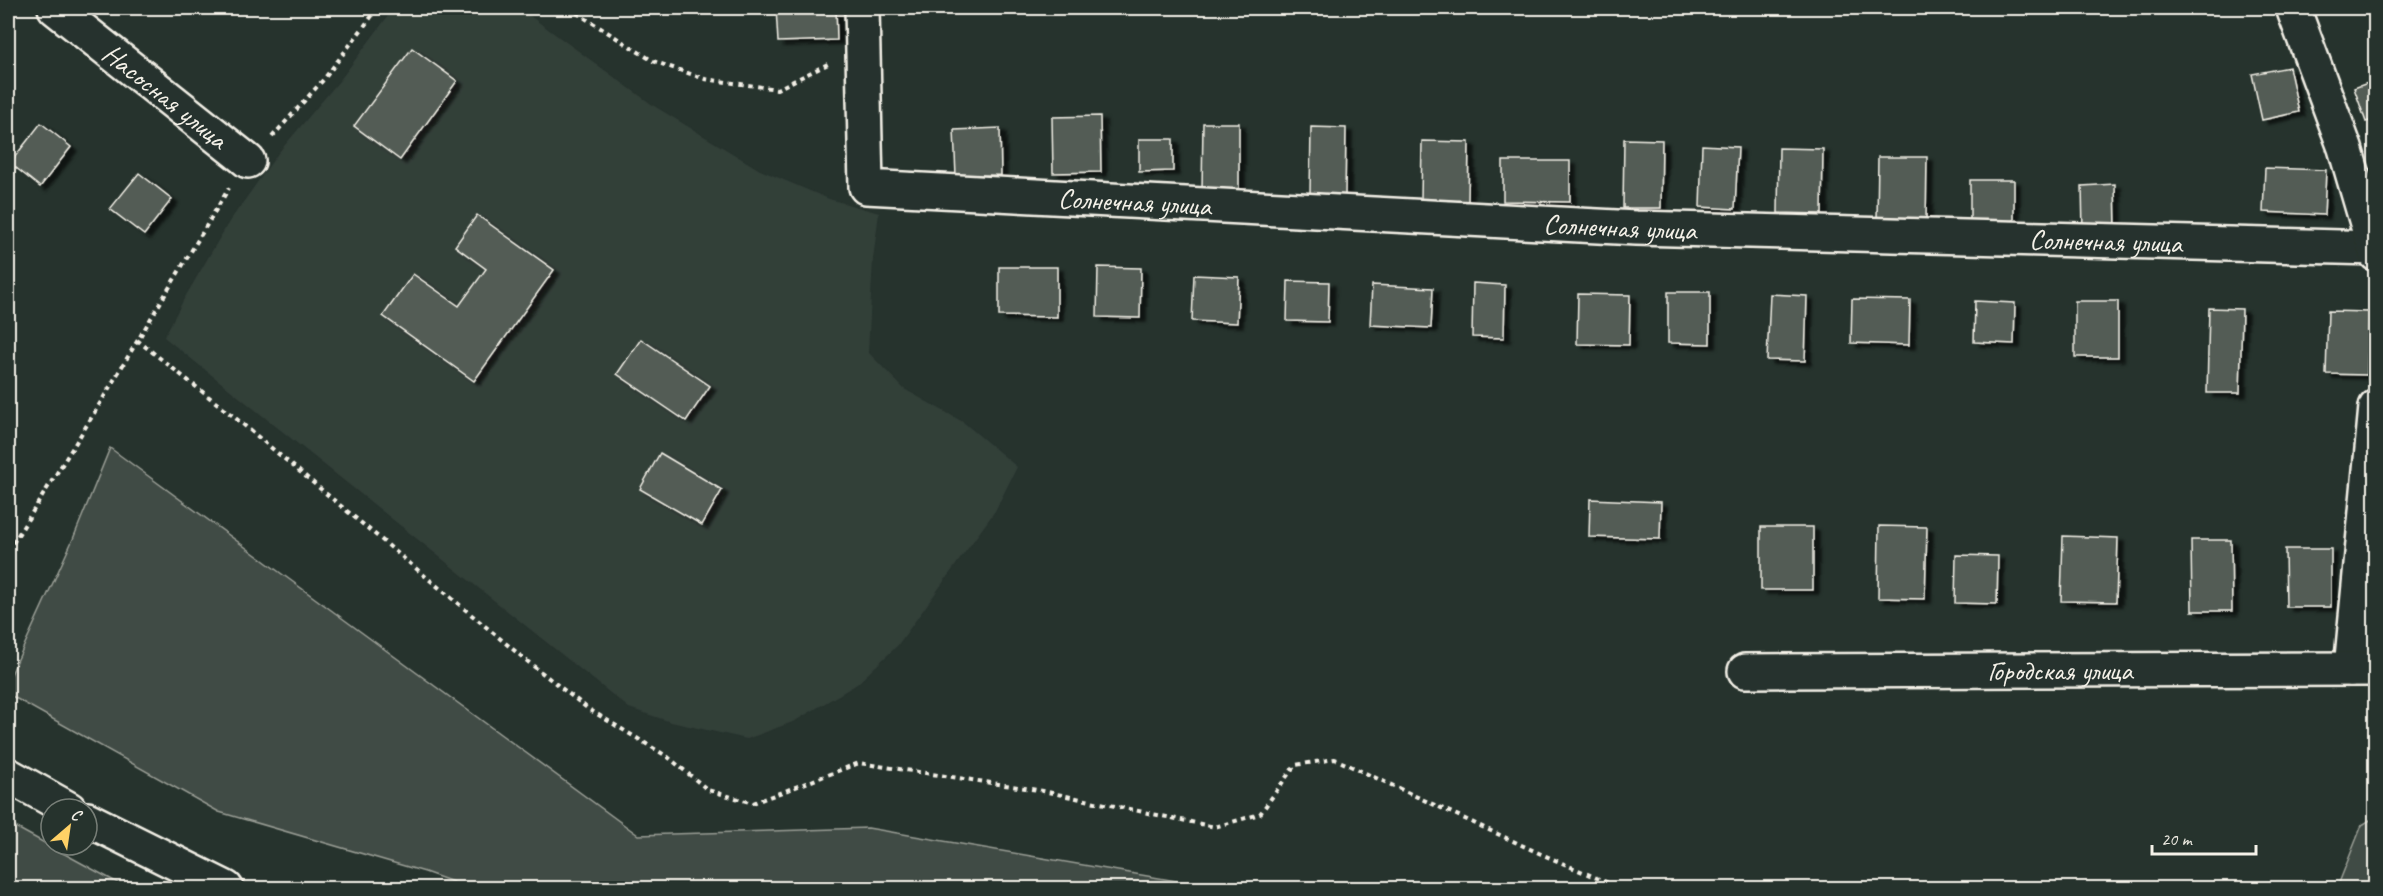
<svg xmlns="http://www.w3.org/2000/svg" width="2383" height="896" font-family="Caveat,sans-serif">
  <defs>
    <filter id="shadow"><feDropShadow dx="6" dy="4" stdDeviation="1.5" flood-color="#0009"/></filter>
  </defs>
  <rect width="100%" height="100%" fill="#26332d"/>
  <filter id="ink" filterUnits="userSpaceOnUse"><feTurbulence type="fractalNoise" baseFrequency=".0167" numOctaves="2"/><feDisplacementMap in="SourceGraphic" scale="12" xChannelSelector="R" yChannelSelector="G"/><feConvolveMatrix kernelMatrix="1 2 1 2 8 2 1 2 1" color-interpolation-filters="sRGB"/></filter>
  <g filter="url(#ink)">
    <polygon fill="#333f39" points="394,8 519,8 654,106 760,170 829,199 879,213 873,259 868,352 904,389 963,422 1017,467 995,511 897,646 857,684 795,721 747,739 671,722 629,708 164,337 184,299 229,222 279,152 340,80"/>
    <g fill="#414b45" stroke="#9a9e96" stroke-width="1.5">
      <polygon points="110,448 638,835 868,828 1217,888 470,888 425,872 219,812 8,694 8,681 73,539"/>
      <polygon points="2375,817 2375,888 2337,888 2362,825"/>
      <polygon points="8,823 127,888 8,888"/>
    </g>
    <g fill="#525c55" stroke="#f4f1e8" stroke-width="1.5" filter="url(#shadow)">
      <polygon points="776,8 836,8 837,40 778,42"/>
      <polygon points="412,48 457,81 400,160 354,126"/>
      <polygon points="2289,67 2299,112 2262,120 2252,74"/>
      <polygon points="2376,80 2376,119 2366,122 2354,88"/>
      <polygon points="1100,116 1101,172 1053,173 1052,117"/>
      <polygon points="41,123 71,147 40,187 10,163"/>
      <polygon points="1203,123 1239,123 1239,191 1202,191"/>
      <polygon points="1311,127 1346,128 1345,195 1310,194"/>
      <polygon points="1000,128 1001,175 956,176 954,130"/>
      <polygon points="1139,139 1173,139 1173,171 1139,172"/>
      <polygon points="1624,139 1662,140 1661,208 1623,208"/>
      <polygon points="1422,141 1469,142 1468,201 1421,200"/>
      <polygon points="1702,145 1738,147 1735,209 1700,207"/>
      <polygon points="1779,148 1823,149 1822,214 1778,213"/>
      <polygon points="1878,157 1927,157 1926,221 1877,221"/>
      <polygon points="1503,161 1570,161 1570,202 1503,201"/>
      <polygon points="2265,168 2326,170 2324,215 2263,212"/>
      <polygon points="139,173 172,199 144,235 110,209"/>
      <rect x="1970" y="180" width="44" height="44"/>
      <polygon points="2115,184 2116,230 2083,231 2082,186"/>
      <polygon points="477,215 554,270 474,381 383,316 413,274 459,306 486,269 455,246"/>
      <polygon points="999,267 1057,267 1057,317 999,316"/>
      <polygon points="1098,267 1141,268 1140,318 1097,317"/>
      <polygon points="1194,275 1239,277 1237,323 1192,321"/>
      <polygon points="1288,281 1329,282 1328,322 1287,321"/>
      <polygon points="1473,283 1505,285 1504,338 1472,337"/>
      <polygon points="1372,285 1433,288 1431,328 1370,325"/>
      <polygon points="1668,292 1710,292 1710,344 1668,343"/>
      <polygon points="1578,294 1630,295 1629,345 1577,344"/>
      <polygon points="1770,294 1807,296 1805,361 1767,360"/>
      <polygon points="1852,299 1910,300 1909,345 1851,343"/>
      <polygon points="1975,301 2015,303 2014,344 1974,342"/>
      <rect x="2075" y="301" width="43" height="56"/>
      <polygon points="2209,308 2242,309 2240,393 2207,393"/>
      <polygon points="2328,311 2369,312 2367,375 2326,374"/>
      <polygon points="641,339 710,386 686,421 617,374"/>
      <polygon points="660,453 722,490 702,525 640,489"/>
      <polygon points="1590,499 1661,502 1660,539 1589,537"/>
      <polygon points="1879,526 1927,527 1925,599 1878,598"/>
      <rect x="1761" y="527" width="52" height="63"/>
      <polygon points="2063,536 2118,538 2116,602 2061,601"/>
      <polygon points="2191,540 2231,540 2232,611 2192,611"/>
      <polygon points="2285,549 2331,549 2331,607 2286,607"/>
      <polygon points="1956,555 1998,556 1997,604 1955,603"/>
    </g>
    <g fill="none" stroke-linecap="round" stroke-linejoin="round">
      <defs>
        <g id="street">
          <path id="s1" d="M55,8L248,161"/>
          <path id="s2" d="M862,8L866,187L1636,228L2376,248"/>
          <polyline points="2293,8 2345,148 2376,254"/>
          <polyline points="2351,669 2376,407"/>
          <path id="s3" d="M1745,671L2376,669"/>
        </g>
        <g id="primary">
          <polyline points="8,775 69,809"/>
          <polyline points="87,819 226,888"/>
        </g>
      </defs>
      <use href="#street" stroke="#f4f1e8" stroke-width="38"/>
      <use href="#primary" stroke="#f4f1e8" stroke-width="38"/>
      <g stroke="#f4f1e8" stroke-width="4" stroke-dasharray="4.5 4.5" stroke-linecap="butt">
        <polyline points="569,8 653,61 705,79 777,89 830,63"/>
        <polyline points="272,137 324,79 378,8"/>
        <polyline points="137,340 233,416 527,661 587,708 668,757 708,790 753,803 859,763 1038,790 1215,827 1260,814 1295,765 1335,759 1541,854 1620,888"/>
        <polyline points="8,551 90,420 229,188"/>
      </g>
      <use href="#street" stroke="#26332d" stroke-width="33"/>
      <use href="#primary" stroke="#26332d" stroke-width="33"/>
    </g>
  </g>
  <g text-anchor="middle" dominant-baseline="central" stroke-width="6" stroke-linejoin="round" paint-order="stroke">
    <g font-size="28" fill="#f4f1e8" stroke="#26332d">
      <text stroke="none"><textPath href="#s1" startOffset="141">Насосная улица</textPath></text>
      <text stroke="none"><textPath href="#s2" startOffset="448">Солнечная улица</textPath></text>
      <text stroke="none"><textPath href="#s2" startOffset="934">Солнечная улица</textPath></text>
      <text stroke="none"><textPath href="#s2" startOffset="1420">Солнечная улица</textPath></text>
      <text stroke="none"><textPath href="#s3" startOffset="315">Городская улица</textPath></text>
    </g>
  </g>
  <rect width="2383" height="896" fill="none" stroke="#26332d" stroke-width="30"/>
  <rect x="15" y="15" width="2353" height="866" fill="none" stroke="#f4f1e8" stroke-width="2" filter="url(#ink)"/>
  <g transform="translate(69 827) rotate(29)"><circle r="28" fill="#26332d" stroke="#787f78" stroke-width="1.5"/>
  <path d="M0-4.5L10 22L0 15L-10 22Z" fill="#ffd166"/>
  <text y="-9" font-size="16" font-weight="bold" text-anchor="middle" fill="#f4f1e8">С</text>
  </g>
  <path d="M2152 845v9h104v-9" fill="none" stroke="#f4f1e8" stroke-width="3"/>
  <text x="2161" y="845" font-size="18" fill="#f4f1e8" stroke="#26332d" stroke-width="4.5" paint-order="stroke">20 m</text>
</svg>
